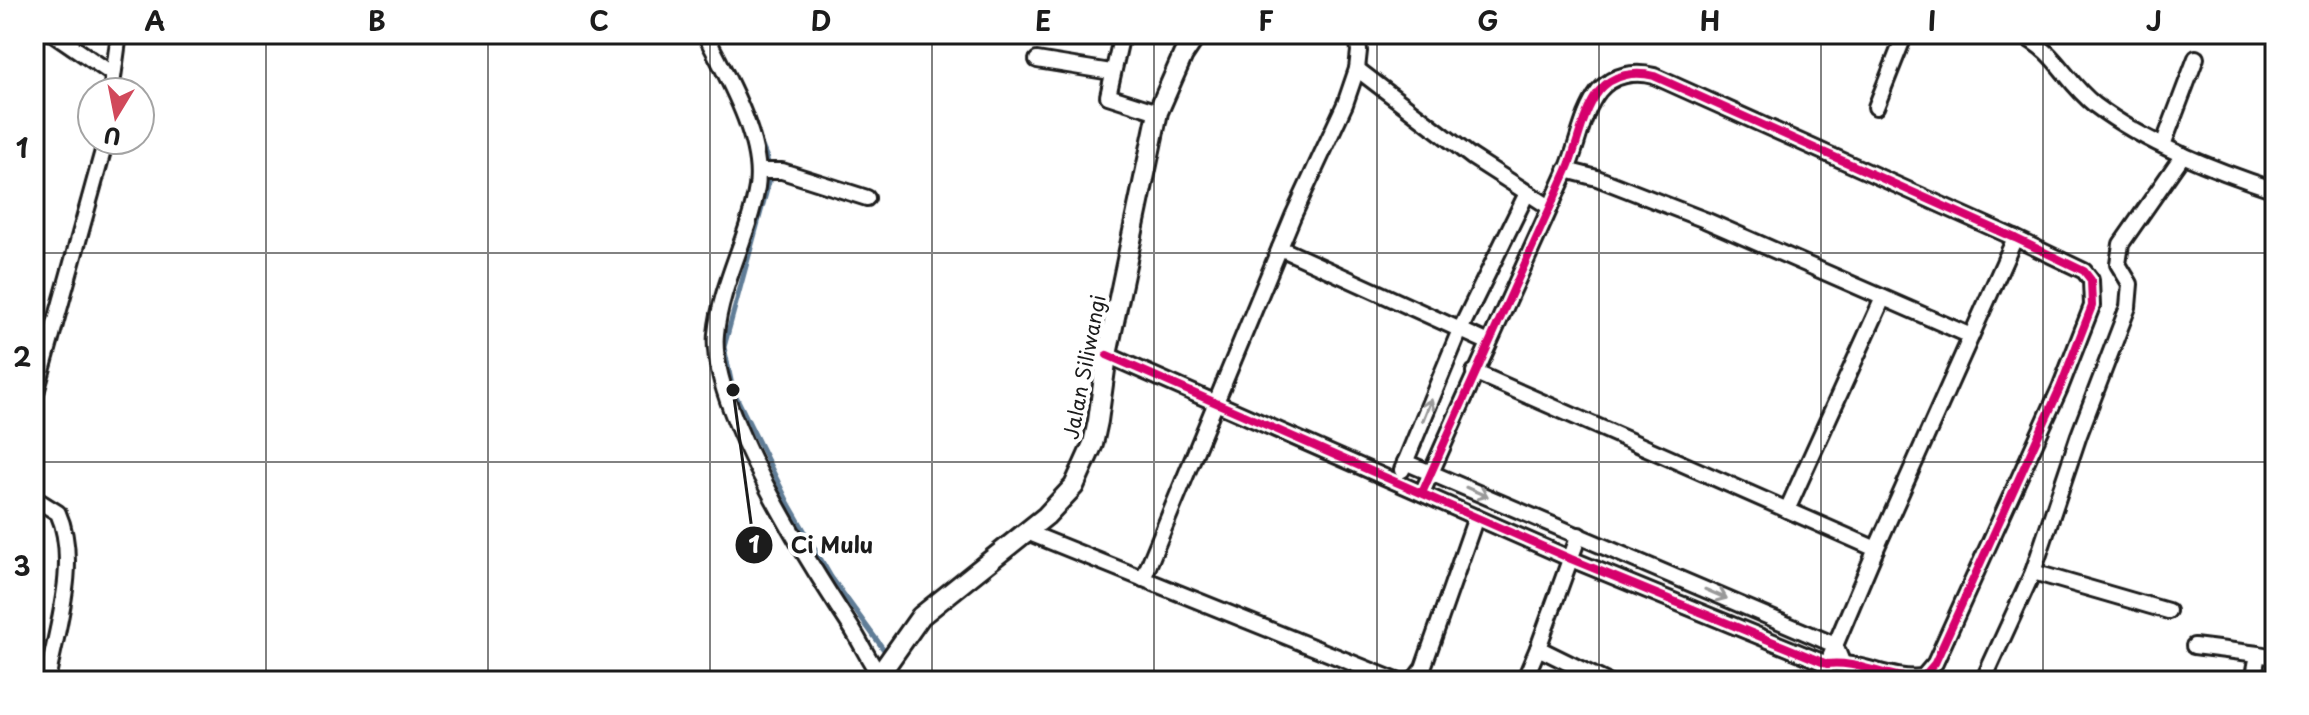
<svg xmlns="http://www.w3.org/2000/svg" width="2309" height="715" font-family="'Playpen Sans',sans-serif">
  <rect width="100%" height="100%" fill="#fff"/>
  <filter id="ink" filterUnits="userSpaceOnUse"><feTurbulence type="fractalNoise" baseFrequency=".0125" numOctaves="2"/><feDisplacementMap in="SourceGraphic" scale="16" xChannelSelector="R" yChannelSelector="G"/><feConvolveMatrix kernelMatrix="1 2 1 2 8 2 1 2 1" color-interpolation-filters="sRGB"/></filter>
  <g filter="url(#ink)">
    <g fill="none" stroke-linecap="round" stroke-linejoin="round">
      <g stroke="#607d97" stroke-width="5">
        <polyline points="714,34 722,53"/>
        <polyline points="759,139 767,158 769,182 724,347 733,390 789,504 831,577 887,654"/>
        <polyline points="892,662 906,681"/>
      </g>
      <defs>
        <g id="minor">
          <polyline points="54,34 111,73"/>
          <path d="M705,34C726,75 764,140 757,187C749,237 721,283 716,334C709,406 809,563 849,624C861,642 870,664 884,681"/>
          <polyline points="1122,34 1108,96 1158,112"/>
          <path d="M2019,34C2057,51 2064,81 2095,105C2147,144 2214,170 2275,190"/>
          <polyline points="1037,60 1111,72"/>
          <polyline points="1357,69 1472,157 1548,206"/>
          <polyline points="111,92 119,34"/>
          <polyline points="1876,107 1905,34"/>
          <polyline points="2163,145 2196,58"/>
          <polyline points="1566,170 1597,178 1705,220 1971,336"/>
          <polyline points="758,171 782,171 867,198"/>
          <polyline points="1280,248 1487,342"/>
          <path d="M1107,355L1571,559L1827,664C1860,660 1889,681 1923,677L1935,663L2060,388L2092,306L2091,280L2084,271L2015,238L1654,76C1635,71 1613,74 1599,91C1582,113 1578,145 1567,170C1519,277 1470,385 1422,493"/>
          <polyline points="1474,372 1876,549 2015,238"/>
          <polyline points="34,400 106,140"/>
          <polyline points="1405,462 1835,645 1842,662"/>
          <polyline points="1402,470 1460,330 1526,195"/>
          <path d="M34,498L58,513C80,562 56,630 47,681"/>
          <polyline points="1787,510 1883,298"/>
          <polyline points="1027,532 1397,681"/>
          <polyline points="1579,535 1538,648 1605,681"/>
          <polyline points="2033,572 2168,611"/>
          <polyline points="1143,579 1293,216 1345,104 1357,69 1359,51 1357,34"/>
          <polyline points="2194,646 2258,654"/>
          <polyline points="1413,681 1423,668 1476,517"/>
          <polyline points="1524,681 1538,648"/>
          <polyline points="1820,681 1876,549"/>
          <polyline points="1983,681 2033,572 2079,435 2128,307 2130,284 2118,264 2121,244 2183,155"/>
          <polyline points="2253,681 2258,654 2275,657"/>
        </g>
        <polyline id="tertiary" points="875,681 921,616 1046,516 1074,486 1093,444 1098,421 1107,355 1158,112 1183,55 1197,34"/>
      </defs>
      <use href="#minor" stroke="#1c1c1c" stroke-width="20"/>
      <use href="#tertiary" stroke="#1c1c1c" stroke-width="24"/>
      <use href="#minor" stroke="#fff" stroke-width="14"/>
      <use href="#tertiary" stroke="#fff" stroke-width="18"/>
      <defs>
        <path id="cycleway" d="M1107,355L1571,559L1827,664C1860,660 1889,681 1923,677L1935,663L2060,388L2092,306L2091,280L2084,271L2015,238L1654,76C1635,71 1613,74 1599,91C1582,113 1578,145 1567,170C1519,277 1470,385 1422,493"/>
      </defs>
      <use href="#cycleway" stroke="#fff" stroke-width="13"/>
      <use href="#cycleway" stroke="#d6006c" stroke-width="8"/>
    </g>
    <defs><path id="oneway-shaft" d="M-6 0H5M1.5-3L5.5 0L1.5 3" fill="none" stroke-width="1.6" stroke-linecap="round" stroke-linejoin="round" transform="scale(2)"/></defs>
    <g stroke="#999">
      <use href="#oneway-shaft" transform="translate(1427 410) rotate(-68)"/>
      <use href="#oneway-shaft" transform="translate(1477 492) rotate(23)"/>
      <use href="#oneway-shaft" transform="translate(1716 594) rotate(23)"/>
    </g>
  </g>
  <path fill="none" stroke="#1c1c1c" stroke-width="2" stroke-opacity="0.55" d="M266,34V681M488,34V681M710,34V681M932,34V681M1154,34V681M1377,34V681M1599,34V681M1821,34V681M2043,34V681M34,253H2275M34,462H2275"/>
  <g text-anchor="middle" dominant-baseline="central" stroke-width="8" stroke-linejoin="round" paint-order="stroke">
    <g font-size="20" fill="#1c1c1c" stroke="#fff">
      <text transform="translate(1084 367) rotate(-79)">Jalan Siliwangi</text>
    </g>
  </g>
  <path fill="none" stroke="#1c1c1c" stroke-width="3" d="M733 390L754 545"/>
  <g fill="#1c1c1c" stroke="#fff" stroke-width="3">
    <circle cx="733" cy="390" r="8"/>
    <circle cx="754" cy="545" r="20"/>
  </g>
  <g font-size="24" text-anchor="middle" font-weight="bold" fill="#fff">
    <text x="754" y="553">1</text>
  </g>
  <g font-size="22" text-anchor="middle" font-weight="bold" fill="#1c1c1c" stroke="#fff" stroke-width="8" stroke-linejoin="round" paint-order="stroke">
    <text x="832" y="553">Ci Mulu</text>
  </g>
  <rect width="2309" height="715" fill="none" stroke="#fff" stroke-width="88"/>
  <g transform="translate(116 116) rotate(190)"><circle r="38" fill="#ffffff" stroke="#a4a4a4" stroke-width="2"/>
  <path d="M0-6L14 30L0 20L-14 30Z" fill="#d1495b"/>
  <text y="-12" font-size="22" font-weight="bold" text-anchor="middle" fill="#1c1c1c">U</text>
  </g>
  <rect x="44" y="44" width="2221" height="627" fill="none" stroke="#1c1c1c" stroke-width="3"/>
  <g font-size="26" text-anchor="middle" font-weight="bold" fill="#1c1c1c">
    <text x="155" y="31">A</text>
    <text x="377" y="31">B</text>
    <text x="599" y="31">C</text>
    <text x="821" y="31">D</text>
    <text x="1043" y="31">E</text>
    <text x="1266" y="31">F</text>
    <text x="1488" y="31">G</text>
    <text x="1710" y="31">H</text>
    <text x="1932" y="31">I</text>
    <text x="2154" y="31">J</text>
    <text x="22" y="158">1</text>
    <text x="22" y="367">2</text>
    <text x="22" y="576">3</text>
  </g>
</svg>
